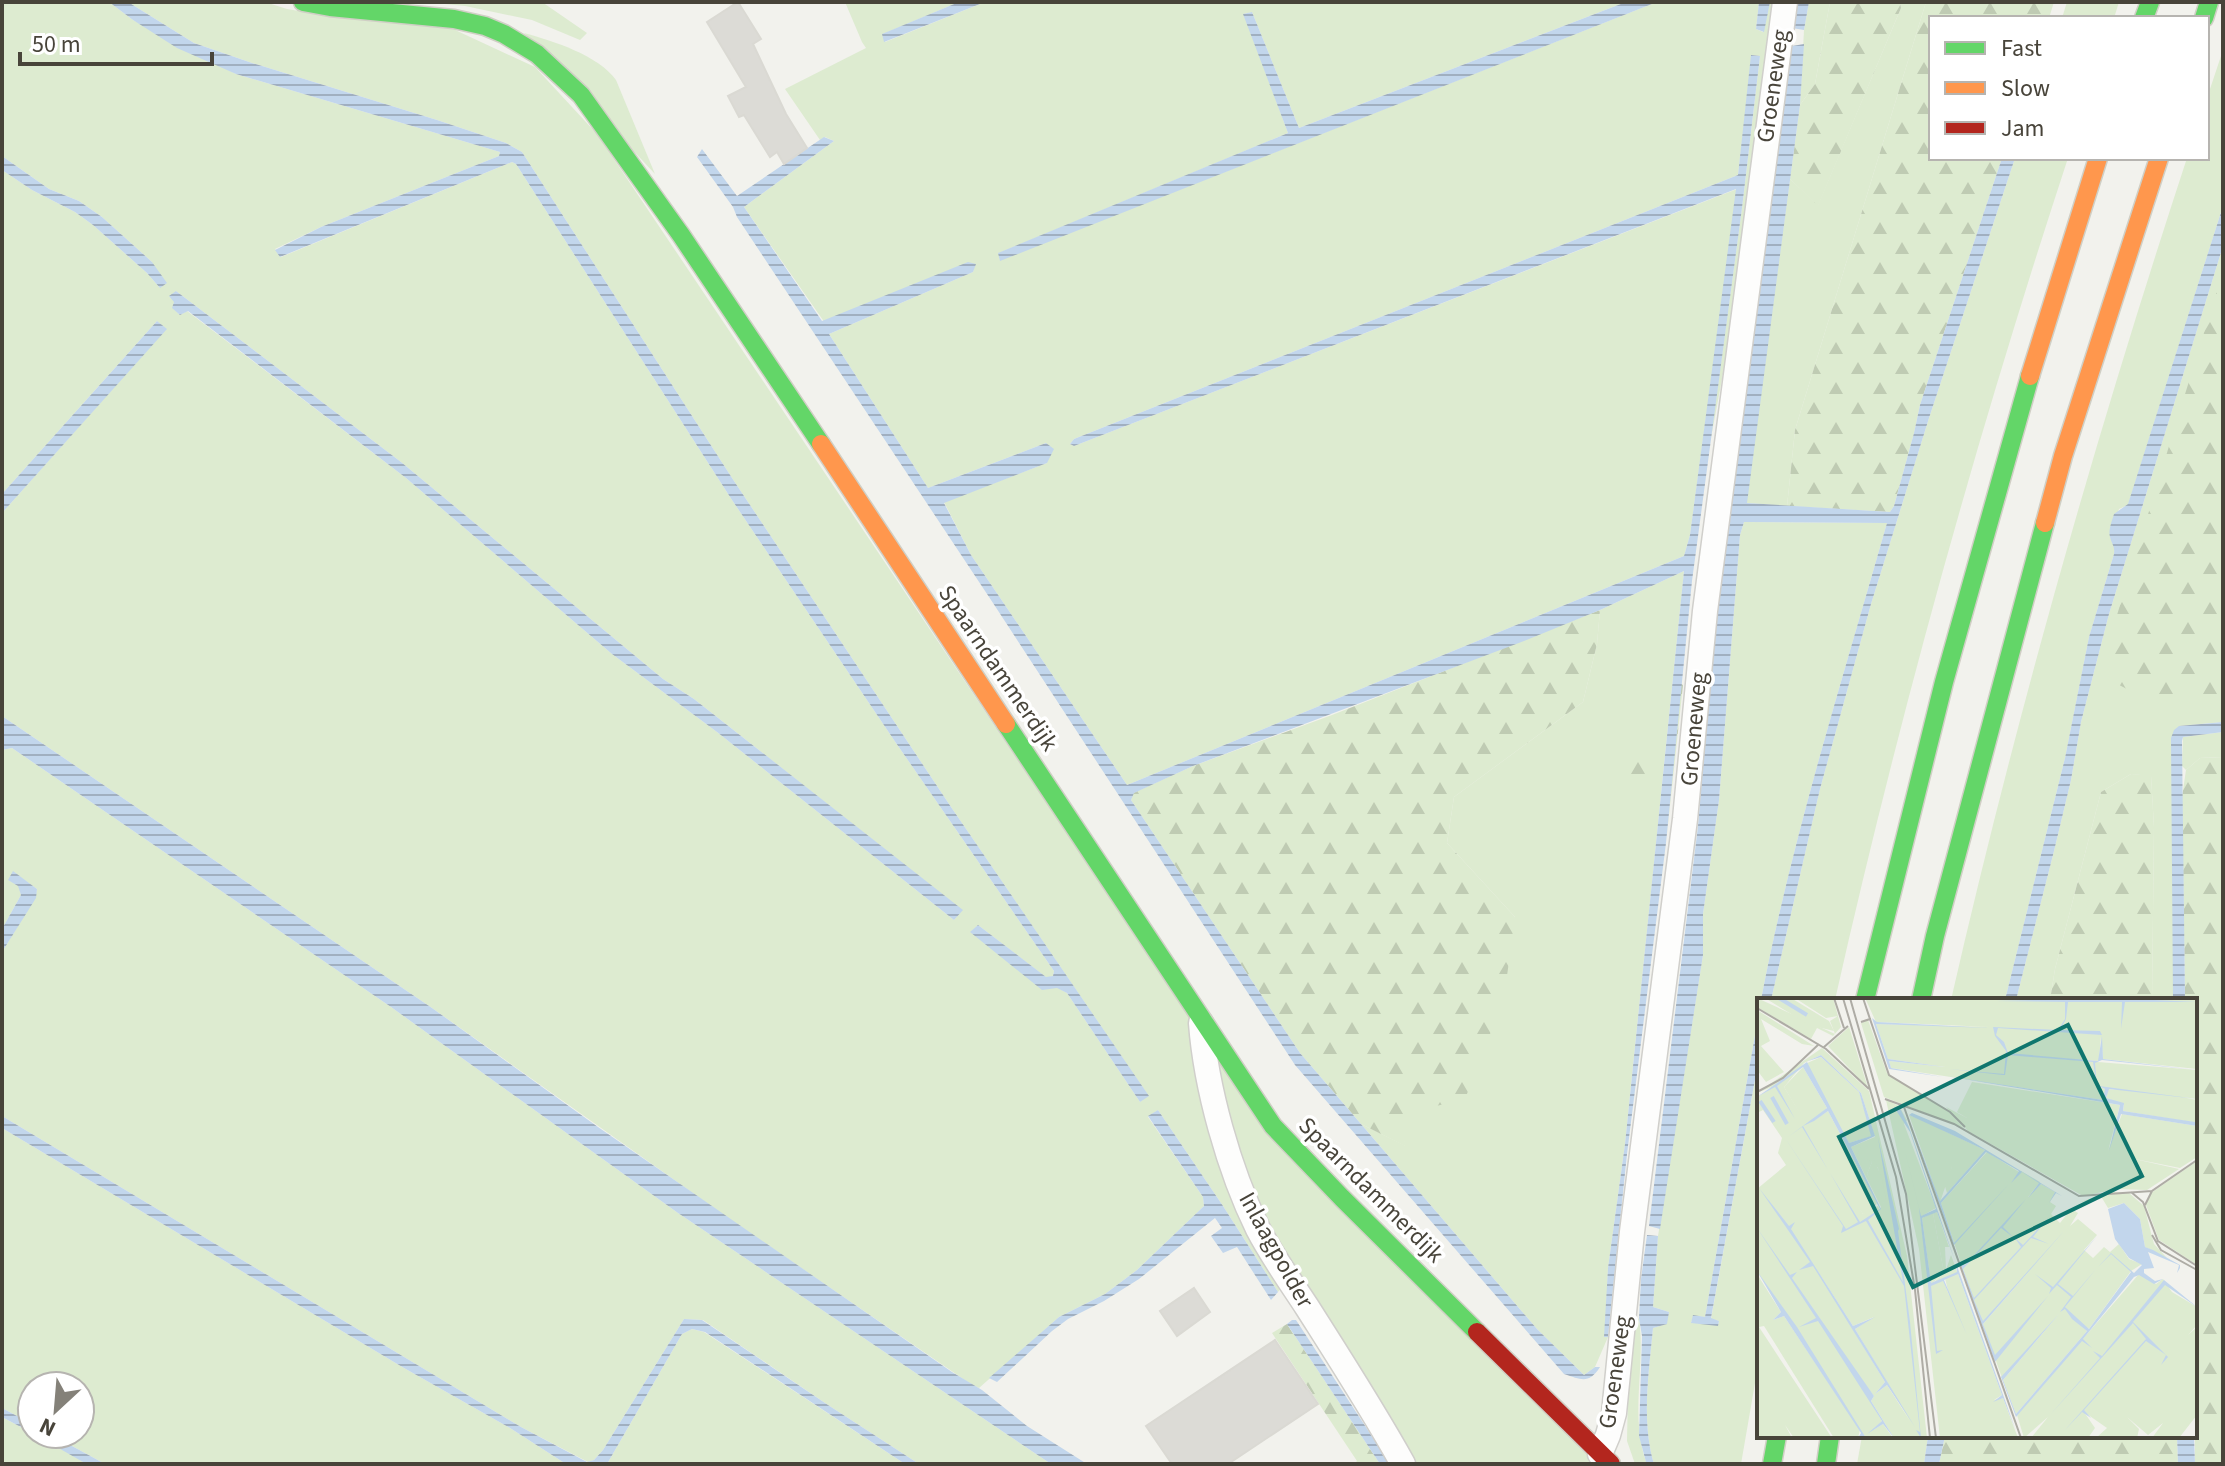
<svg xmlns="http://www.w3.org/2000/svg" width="2225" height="1466" font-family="'Source Sans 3',sans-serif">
  <defs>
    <pattern id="forest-firs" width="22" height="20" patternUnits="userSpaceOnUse" patternTransform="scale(2)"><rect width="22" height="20" fill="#ddebd0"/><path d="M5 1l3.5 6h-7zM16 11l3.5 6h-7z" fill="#bfcbb3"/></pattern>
    <pattern id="water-rules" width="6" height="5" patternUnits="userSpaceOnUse" patternTransform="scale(2)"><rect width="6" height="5" fill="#c2d6ec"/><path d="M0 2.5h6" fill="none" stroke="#a0afc0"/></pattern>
  </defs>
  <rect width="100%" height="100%" fill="#f2f2ed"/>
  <g fill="#ddebd0" fill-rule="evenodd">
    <path d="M2,2H109L133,20L236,74L500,152L499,156L321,227L275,249L281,257L512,162L516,164L732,500L896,743L1054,971L1053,976L1047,978L978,925L971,932L1006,959L1067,993L1140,1102L1148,1095L951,807L732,478L522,152L506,143L437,120L252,63L194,43L128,2H265L287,9L341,18L453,29L535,67L597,134L1191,1018L1279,1283L1280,1289L1278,1292L1223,1206L1158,1110L1148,1117L1203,1197L1204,1206L1137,1270L1105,1294L1059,1317L979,1388L972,1385L721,1213L432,1008L2,716V513L166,329L157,321L2,494V170L32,190L75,212L93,225L147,273L160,288L152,262L102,217L79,201L49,189L2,156ZM176,291L401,462L663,679L694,699L962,910L954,920L717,732L612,654L406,478L187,311L180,315L173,308Z"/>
    <polygon points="425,2 542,2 587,33 580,40 532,20 465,6"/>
    <polygon points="845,2 959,2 883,34 885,42 985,2 1626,2 1299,128 1252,12 1244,14 1288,133 999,253 1000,260 1657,2 1759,2 1756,29 1763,32 1770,2 1772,2 1725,363 1710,443 1742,208 1760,56 1752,55 1738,175 1074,439 1070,444 1074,446 1737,189 1690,535 1684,556 1127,785 971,555 944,502 1047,463 1046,443 928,488 829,334 973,272 975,264 825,323 744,207 834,141 825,137 820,140 785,89 866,48 862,42"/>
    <polygon points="1809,2 1830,2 1815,84 1800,105 1804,30"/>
    <polygon points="1900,2 1926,2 1795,430 1787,506 1746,503 1790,179 1818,205 1901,8"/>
    <polygon points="2067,2 2119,2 2114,18 2062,18"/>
    <path d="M524,33C553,41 598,55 616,80L655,174Z"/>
    <path d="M2223,50V206L2128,505L2119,509L2110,537L2115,546L2114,554L2089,637L2065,758L2005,1000H1951C2016,716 2096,435 2187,158H2207V98Z"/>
    <path d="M2015,158H2068C1977,435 1899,716 1835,1000H1771L1820,789L1871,604L1929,418Z"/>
    <polygon points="2223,246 2223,722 2179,726 2173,827 2173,1000 2152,1000 2154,827 2151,776 2131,774 2101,792 2055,969 2050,1000 2016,1000 2054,851 2071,780 2081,722 2109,614"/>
    <path d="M1744,522L1887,523C1842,681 1792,838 1761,1000H1759V1013L1705,1317L1694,1316L1691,1322L1718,1325L1719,1321L1711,1319L1759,1058V1360L1741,1464H1654C1641,1421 1649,1372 1653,1328L1666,1324L1669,1312L1653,1307L1658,1236L1703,955V914L1719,800L1740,535Z"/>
    <polygon points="1684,571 1625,1144 1608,1268 1605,1337 1608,1337 1595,1367 1584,1375 1537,1329 1361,1124 1406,1146 1394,1116 1515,917 1447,843 1454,797 1583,702 1597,644 1600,610"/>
    <polygon points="2223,732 2223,757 2200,758 2186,770 2182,766 2183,737"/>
    <polygon points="12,748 391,1007 678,1213 1051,1464 919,1464 828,1405 703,1320 684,1319 603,1450 594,1460 588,1462 521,1427 2,1116 2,952 35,898 37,889 13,872 9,880 19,886 21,895 2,929 2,750"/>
    <polygon points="1213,1054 1595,1464 1409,1464 1248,1190"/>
    <polygon points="2,1128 404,1368 510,1428 566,1464 105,1464 50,1434 80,1434 80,1386 32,1386 32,1424 2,1408"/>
    <path d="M1639,1318C1646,1366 1629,1417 1647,1464H1635L1627,1441L1629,1337Z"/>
    <polygon points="692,1329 704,1332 905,1464 607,1464 682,1334"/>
    <polygon points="2,1417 75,1456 83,1462 81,1464 2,1464"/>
    <polygon points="1862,1436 1928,1436 1924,1464 1857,1464"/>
  </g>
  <g fill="url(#forest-firs)">
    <polygon points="1830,2 1900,2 1901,8 1818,206 1790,179 1800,105 1815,84"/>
    <polygon points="1926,2 2054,2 2049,18 1931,18 1931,158 2002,158 1920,405 1914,433 1894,506 1890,512 1787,506 1795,430"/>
    <path d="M2223,271V699C2180,704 2146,703 2109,679L2108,650L2117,615Z"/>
    <polygon points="1600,610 1597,644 1583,702 1454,797 1447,843 1515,917 1504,998 1465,1099 1395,1116 1407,1147 1361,1124 1300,1053 1131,800 1133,793 1193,766 1332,715"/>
    <polygon points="1681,684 1683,685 1666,843"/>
    <polygon points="1640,746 1650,771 1635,793 1621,756"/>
    <polygon points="2223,757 2223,1464 2195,1464 2195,1000 2185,1000 2182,797 2186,770 2200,758"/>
    <polygon points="2131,774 2151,775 2154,827 2152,1000 2050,1000 2055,969 2101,792"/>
    <polygon points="1287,1324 1380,1464 1354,1464 1357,1461 1272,1333"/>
    <polygon points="1945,1436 2177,1436 2178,1464 1939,1464"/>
  </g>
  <g fill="url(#water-rules)">
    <polygon points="109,2 128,2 194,43 252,63 437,120 506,143 522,152 732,478 951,807 1149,1096 1140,1102 1067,993 1057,988 1042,990 970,932 978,925 1046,977 1053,976 1054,971 896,743 732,500 516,164 512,162 280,257 275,250 321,227 499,156 500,152 236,74 177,48 133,20"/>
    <polygon points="959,2 985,2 884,42 882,34"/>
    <polygon points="1626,2 1657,2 1000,261 998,253 1288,133 1243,14 1252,12 1299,128"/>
    <polygon points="1759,2 1770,2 1764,32 1756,29"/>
    <polygon points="1794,2 1809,2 1804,30 1792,28"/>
    <path d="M1804,44L1800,105L1747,503L1890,512L1894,506L1914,433L1920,405L2002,158H2015L1929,418L1871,604L1820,789L1771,1000H1761C1792,838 1842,681 1887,523L1744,522L1740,535L1719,800L1703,914V955L1660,1229L1649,1226L1698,826L1715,621L1780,111L1792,46Z"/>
    <path d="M1751,55L1760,56L1742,208L1692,581L1666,843L1627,1154L1608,1337H1604L1608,1268L1625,1144L1684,571L1600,610L1529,639L1193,766L1134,793L1131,800L1300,1053L1537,1329L1584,1375L1595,1367H1600C1589,1384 1582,1380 1564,1374L1295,1065L993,603L737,217L733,207L697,157L702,149L737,196L824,137L834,141L744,207L822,321L968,262L976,264L973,272L829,334L928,488L1046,443L1054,449L1047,463L944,503L971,555L1127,785L1684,556L1690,535L1736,189L1074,446L1070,444L1074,439L1738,175Z"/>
    <polygon points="2,156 49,189 79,201 102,217 152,262 167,283 160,288 147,273 93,225 75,212 32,190 2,170"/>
    <path d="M2223,206V246L2109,614L2081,722L2071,780L2054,851L2016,1000H2005L2065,758L2089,637L2114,554C2115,546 2112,545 2110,537C2108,530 2112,521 2114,514L2128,504Z"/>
    <polygon points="176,291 401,462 663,679 694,699 963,910 954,920 717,732 612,654 406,478 188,311 180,315 172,308 174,302 169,296"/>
    <polygon points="157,321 167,329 2,513 2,494"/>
    <polygon points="2,716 432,1008 598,1127 952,1372 982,1390 1027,1426 1087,1464 1051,1464 678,1213 391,1007 12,748 2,750"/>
    <polygon points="2223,722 2223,732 2183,737 2182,741 2185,1000 2173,1000 2171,738 2174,730 2179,726"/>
    <polygon points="13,871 37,889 36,898 2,952 2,929 21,895 18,886 8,880"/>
    <polygon points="1759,1013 1759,1058 1711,1318 1719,1321 1718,1326 1691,1323 1693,1315 1705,1317"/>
    <polygon points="1158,1110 1223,1206 1278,1292 1271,1300 1237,1247 1223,1253 1211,1236 1222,1228 1215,1218 1139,1279 1104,1301 1068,1319 1052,1331 997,1382 989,1378 1059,1317 1105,1294 1137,1270 1204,1206 1203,1197 1148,1116"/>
    <polygon points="2,1116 521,1427 587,1462 594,1460 603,1450 684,1319 702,1320 828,1405 919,1464 905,1464 705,1332 692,1329 682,1334 607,1464 566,1464 510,1428 404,1368 2,1128"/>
    <path d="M1647,1235L1658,1236L1653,1307L1669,1312L1667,1324L1653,1328C1649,1372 1641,1421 1654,1464H1647L1646,1462L1639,1436L1642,1336L1639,1318L1641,1279Z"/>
    <polygon points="1292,1320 1296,1320 1390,1464 1380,1464 1287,1324"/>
    <polygon points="2,1408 32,1424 32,1433 2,1417"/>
    <polygon points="34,1434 50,1434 105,1464 81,1464 83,1462"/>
    <polygon points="1928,1436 1945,1436 1939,1464 1924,1464"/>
    <polygon points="2177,1436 2194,1436 2195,1464 2178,1464"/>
  </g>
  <g fill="#dcdbd6" stroke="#dad9d3" stroke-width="2">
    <polygon points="738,2 761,39 753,44 786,114 807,148 784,164 777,152 770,157 744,115 739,117 728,96 746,87 707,22"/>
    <polygon points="1194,1288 1210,1312 1177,1336 1160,1311"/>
    <polygon points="1275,1340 1318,1404 1228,1464 1172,1464 1146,1426"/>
  </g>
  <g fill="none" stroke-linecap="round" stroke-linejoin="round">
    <defs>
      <g id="street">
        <path d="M1201,1023C1206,1088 1229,1170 1258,1229C1272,1256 1290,1281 1307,1307C1340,1359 1373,1410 1403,1464"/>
        <polyline points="1600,1454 1608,1435 1614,1413 1632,1232 1685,819 1705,611 1785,2"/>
      </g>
      <g id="fast">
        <polyline points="303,2 330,7 454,19 485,26 504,34 537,54 581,95 681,235 821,444"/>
        <polyline points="2144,18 2150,2"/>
        <polyline points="2204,18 2209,2"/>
        <polyline points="1006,724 1273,1126 1342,1198 1477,1332"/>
        <polyline points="1865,1000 1944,682 2030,376"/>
        <polyline points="1921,1000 1935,936 2045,523"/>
        <polyline points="1772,1464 1777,1436"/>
        <polyline points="1826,1464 1830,1436"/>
      </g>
      <g id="slow">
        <polyline points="2030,376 2098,158"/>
        <polyline points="821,444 1006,724"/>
        <polyline points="2045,523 2063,456 2159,158"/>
      </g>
      <polyline id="jam" points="1477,1332 1611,1464"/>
    </defs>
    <use href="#street" stroke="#d0cfcb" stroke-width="27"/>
    <use href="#fast" stroke="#d0cfc5" stroke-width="21"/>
    <use href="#slow" stroke="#d0cfc5" stroke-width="21"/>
    <use href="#jam" stroke="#d0cfc5" stroke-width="21"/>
    <use href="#street" stroke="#fdfdfc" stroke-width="24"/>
    <use href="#fast" stroke="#63d668" stroke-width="18"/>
    <use href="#slow" stroke="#ff974d" stroke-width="18"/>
    <use href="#jam" stroke="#b3261e" stroke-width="18"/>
  </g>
  <g text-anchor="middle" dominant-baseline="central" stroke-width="7" stroke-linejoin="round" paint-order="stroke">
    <g font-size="24" fill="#48443a" stroke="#fff">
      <text transform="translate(1773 86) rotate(-82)">Groeneweg</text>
      <text transform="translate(998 668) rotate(56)">Spaarndammerdijk</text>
      <text transform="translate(1694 729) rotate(-85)">Groeneweg</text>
      <text transform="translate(1371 1190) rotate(45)">Spaarndammerdijk</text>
      <text transform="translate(1276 1250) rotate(61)">Inlaagpolder</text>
      <text transform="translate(1615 1372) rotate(-82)">Groeneweg</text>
    </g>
  </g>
  <g transform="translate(1757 998)">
    <rect width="440" height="440" fill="#f2f2ed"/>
    <path d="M0,0L78,36L73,23L81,18L69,20L38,0H76L84,29L76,38L60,30L54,41L0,9ZM440,0V71L346,61L344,38L342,63L279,59L440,72V101L425,99L440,102V125L366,113L367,107L349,100L350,91L363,92L343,89L349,91L346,102L134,70L132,63L188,69L131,61L119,26L233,29L119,24L109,2ZM0,12L57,48L45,46L4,21L13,43L4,48L27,74L9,84L0,72ZM111,22L130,75L192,114L207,130L127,99L104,25ZM92,29L111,90L71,48ZM65,50L112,93L150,258L170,440H137L114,403L117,398L90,365L125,423L116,432L126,426L136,440H109L103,432L101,440H77L7,328L2,329L75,440H37L28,427L35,440H0V276L24,314L16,322L27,318L91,414L0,273V191L29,167L21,155L25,140L6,112L0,115V99L22,86L0,95ZM64,57L104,95L118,139L94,149L124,209L123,212L121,208L106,216L27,89L47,65ZM105,152L121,170L127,205L110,176L115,164ZM58,269L96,328L117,319L98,331L153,423L130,387L118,396L128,384ZM215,84L363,107L351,153L365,116L440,128V159L423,170L373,160L422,171L390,192L360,191L326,198L211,133L189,109L210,120L200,114ZM129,102L142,108L150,122L147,126L179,210L163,219L173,288L186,282L192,297L188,280L176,285L187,275L176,215L180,214L192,249H188L189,272L194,257L245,397L237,402L246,400L261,440H183L162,251ZM152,117L188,131H184L195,169L183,204ZM230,154L262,174L254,185L264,173L283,184L271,199L284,186L298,194L293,204L299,208L294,216L303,225L314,211L321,215L313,228L321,221L340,237L327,252L336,260L347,249L353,254L362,246L372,261L385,266L374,273L332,331L311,316L330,333L259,416L246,382L302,316L245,380L226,326L274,271L224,326L184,205ZM440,163V267L402,242L389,207L394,195ZM354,194L372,195L387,208L397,246L410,260L388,249L383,221L367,205L351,210L345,200L323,204ZM382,276L399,286L406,281L415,294L440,309V327L431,337L440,329V417L422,440H395L406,425L391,437L370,419L382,431L380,440H339L350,430L327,414L338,430L331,440H274L291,419L267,440L260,417Z" fill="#ddebd0" fill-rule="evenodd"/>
    <path d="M64,59L102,94L115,138L92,145L48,66ZM46,69L70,110L56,123L71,113L120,205L113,215L106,216L90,194L27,89ZM183,131L228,152L190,195L187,185L195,169L183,160ZM112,148L125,181L129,202L125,206L110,176L115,164L108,160L105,164L100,156L104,149ZM134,214L136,221L144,270L117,224ZM176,215L187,275L174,286L165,220Z" fill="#ddebd0"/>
    <path d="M8,0H34L72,23L77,33L52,27Z" fill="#ddebd0"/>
    <path d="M354,0L440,4H368L364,31L365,4H311L309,21L303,32L343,33L345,37L241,30L239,37L247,44L251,55L341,63L345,38L346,61L440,72L345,62L338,65L340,89L336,64L251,57L248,77H246L192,71L247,76L249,53L238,38L236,29L301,32L308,21V4L239,3ZM115,20L120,24L233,30L119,26L131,61L188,69L132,63L134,70L186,79L132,71ZM64,57L104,95L118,138L94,149L124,211L111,222L146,284L121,140L142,231L141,233L153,324L164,440L159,432L163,434L147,288L109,223L84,235L86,228L28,140L89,231L101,224L73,175L103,224L123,211L71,113L57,123L46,128L71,172L45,129L31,139L70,110L46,69L20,88L38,121L18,89L0,99L50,64L92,145L114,138L102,94L64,59L51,63ZM189,78L346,102L348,91L342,88L440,101L352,91L349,100L367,105L366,113L438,124L440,128L364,116L352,153L363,107ZM137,109H141L144,112L152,129L198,263L180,214L165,220L174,285L200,274L199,265L259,433L246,400L236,404L245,397L201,276L187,282L210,337L186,283L174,288L180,353L186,352L179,356L162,210L142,128L164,218L179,211L153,134ZM155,115L198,133L305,198L299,195L292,205L298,194L284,186L271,200L282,185L265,174L254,185L262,173L229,154L184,205L197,245L252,186L197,247L201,260L152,121L183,203L228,152L152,117ZM2,190L32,228L38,224L34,231L96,328L118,319L98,331L158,429L130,387L118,396L128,384L56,268L42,272L53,264ZM269,201L246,229L256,239L244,230L206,271L217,300L264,249L258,240L266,247L292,219L276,239L292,246L274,240L217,302L226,323L307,233L226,326L238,357L291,298L238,364L202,263L208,267ZM367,205L383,221L388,249L396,252L423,267V270L420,275L422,267L391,254L397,270L387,271V275L398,283L406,281L397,286L382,277L377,279L326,341L335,350L325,343L259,419L244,379L302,316L246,382L259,416L330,333L315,321L308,311L303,314L314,299L300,287L292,296L294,290L278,276L296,289L340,238L301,286L316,298L339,271L308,309L332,331L374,274L354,256L341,269L354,255L377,275L385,267L372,260L358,241L351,211ZM0,230L33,277L40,274L35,280L117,398L114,403L137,440L126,426L110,436L125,423L61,323L42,329L59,320ZM0,273L40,329L109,440H101L104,435L27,318L16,322L24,314ZM407,282L440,309L408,287L376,324L411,359L404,367L409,357L389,343L327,412L334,420L325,414L307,433L389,341L376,325L293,417L343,360L336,353L345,358Z" fill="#c2d6ec"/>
    <path fill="none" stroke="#c2d6ec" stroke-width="4" d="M22,0L50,17M15,99L30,126M3,103L17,124"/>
    <path fill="none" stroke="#aeaca5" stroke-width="2" d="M77,0L87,30M86,0L139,179L158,292L173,440M93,0L149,196L179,440M0,10L69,51L112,91M113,21L132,77L193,114L208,129M104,24L113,21L106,0M67,49L91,28M0,94L26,80L62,46M128,101L197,126L322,198L395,193M147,109L264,440M374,194L386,204L401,243L440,268M388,207L395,193L440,162M395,237L404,252L440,272"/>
    <path fill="#0f766e" fill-opacity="0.15" stroke="#0f766e" stroke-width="4" d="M311,27L385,178L156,289L82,139Z"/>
    <rect width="440" height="440" fill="none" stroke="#48443a" stroke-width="4"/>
  </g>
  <rect width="2225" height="1466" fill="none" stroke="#48443a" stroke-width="8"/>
  <rect x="1929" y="16" width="280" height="144" fill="#ffffff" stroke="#b6b4b0" stroke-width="2"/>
  <rect x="1945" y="42" width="40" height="12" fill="#63d668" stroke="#b6b4b0" stroke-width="2"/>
  <text x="2001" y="56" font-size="24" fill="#48443a">Fast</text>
  <rect x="1945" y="82" width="40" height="12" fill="#ff974d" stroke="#b6b4b0" stroke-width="2"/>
  <text x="2001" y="96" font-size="24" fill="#48443a">Slow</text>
  <rect x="1945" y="122" width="40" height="12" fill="#b3261e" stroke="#b6b4b0" stroke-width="2"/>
  <text x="2001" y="136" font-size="24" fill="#48443a">Jam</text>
  <g transform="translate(56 1410) rotate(206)"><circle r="38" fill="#ffffff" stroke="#b6b4b0" stroke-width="2"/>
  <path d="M0-6L14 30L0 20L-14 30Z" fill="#848179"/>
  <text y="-12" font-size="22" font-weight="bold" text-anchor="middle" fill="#48443a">N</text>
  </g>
  <path d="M20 52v12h192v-12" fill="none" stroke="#48443a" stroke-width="4"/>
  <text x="32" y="52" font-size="24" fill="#48443a" stroke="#ffffff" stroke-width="6" paint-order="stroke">50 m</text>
</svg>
